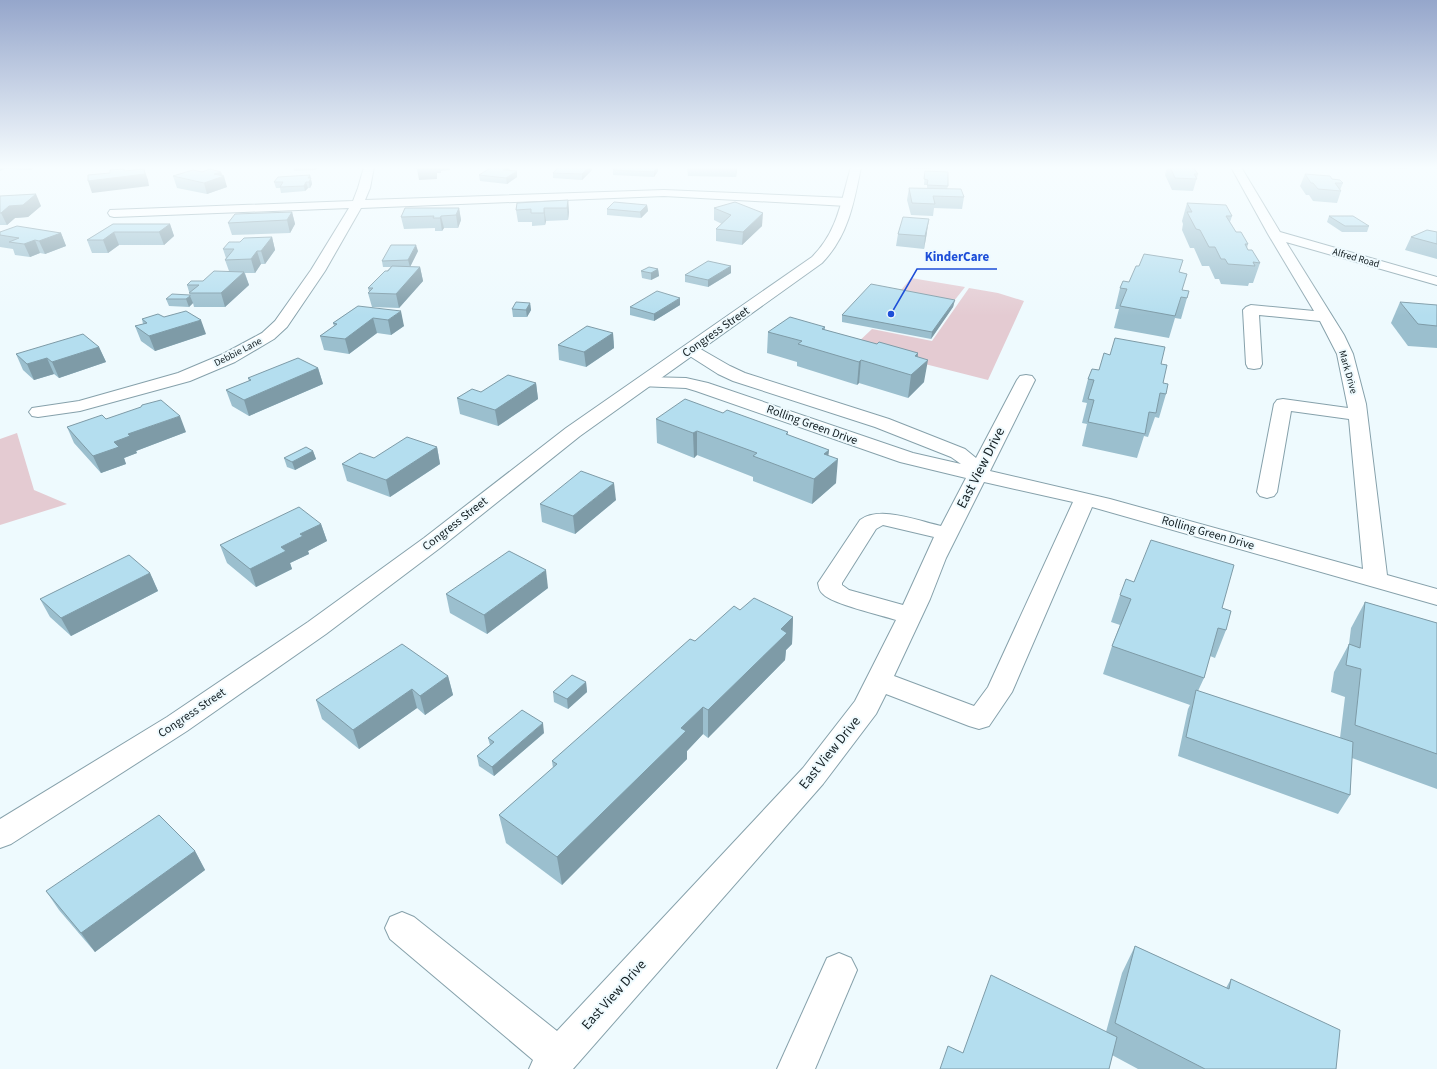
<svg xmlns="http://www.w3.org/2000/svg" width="1437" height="1069" font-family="'Source Sans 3',sans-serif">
  <rect width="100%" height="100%" fill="#eefafe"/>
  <g fill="#e4cbd2">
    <polygon points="911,278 965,287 950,306 896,296"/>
    <polygon points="969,288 998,293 1024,301 988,380 854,346 872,329 932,341"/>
    <polygon points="17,433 34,490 67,504 0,525 0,439"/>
  </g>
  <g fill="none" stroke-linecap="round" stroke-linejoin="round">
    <defs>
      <g id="minor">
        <polygon points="364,167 374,167 370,188 365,200 664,190 847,198 851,199 853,202 851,205 847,206 664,196 361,208 325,271 287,327 274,339 235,362 190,381 80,411 38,417 32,416 29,412 32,408 79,401 178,373 223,354 262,333 275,321 311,270 349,208 114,217 110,216 108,213 110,210 353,201 358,188"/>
        <path d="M1231,167H1241L1280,232L1437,277V285L1286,242L1344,335L1353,354L1366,404L1387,575L1437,589V605L1092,507L1012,692L989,726L979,729L969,726L886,694L876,714L823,784L573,1069H529L533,1060L390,939L385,928L390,917L402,912L414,917L557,1031L803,768L855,701L896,620C881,615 832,604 823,594C819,591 819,587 818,583L860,520C880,505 918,521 941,526L966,478L900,462L696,391L686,388L640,386L637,382L640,378L646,377L686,378L708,383L913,453L961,464L951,457L875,427L733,381L718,374L685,353L683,350L685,347L691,345L697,347L730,366L745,373L889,419L965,449L976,458L1017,380L1020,376L1026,375L1032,376L1035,380L990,471L1110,499L1363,569L1349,419L1291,411L1277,492L1274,496L1267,498L1260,496L1257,492L1274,404L1277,400L1283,399L1348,408L1337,354L1320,321L1259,315L1262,364L1260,368L1254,369L1248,368L1246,364L1243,310L1246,307L1251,305L1314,311L1268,234ZM984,482L1073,502L988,687L974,706L894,676L930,599L946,558ZM883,525L934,537L903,605L849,590L842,585V583L876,529Z"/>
        <polygon points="839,953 851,958 857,970 815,1069 777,1069 827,958"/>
      </g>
      <path id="major" d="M851,167H861C854,203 848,236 822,263L580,436L440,548L326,634L187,731L11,844L0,848V819L167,717L308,622L424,538L566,428L812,257C838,231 841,201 851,167Z"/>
    </defs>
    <use href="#minor" stroke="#86a1ab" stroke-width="2"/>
    <use href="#major" stroke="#86a1ab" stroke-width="2"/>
    <use href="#minor" fill="#fff" fill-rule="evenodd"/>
    <use href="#major" fill="#fff" fill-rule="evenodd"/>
  </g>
  <g fill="#9bbfce">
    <polygon points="0,167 37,167 30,170 4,169 0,171"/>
    <polygon points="293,167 318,167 315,170 294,171"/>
    <polygon points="615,167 658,167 658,171 654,177 613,175 613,170"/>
    <polygon points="687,167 737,167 737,171 736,177 688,176"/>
    <polygon points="905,167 929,167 929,169 905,168"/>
    <polygon points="1166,167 1193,167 1198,174 1193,191 1172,190 1165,175 1167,167"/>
    <polygon points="1370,167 1409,167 1408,169"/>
    <polygon points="1432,167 1437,167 1437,169"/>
    <polygon points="510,170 517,177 507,184 480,181 479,175"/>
    <polygon points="592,170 582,180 553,178 553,173"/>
    <polygon points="925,171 948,186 947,189 964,197 962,209 934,208 933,216 911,215 907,200 909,188 927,188 927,185 924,185"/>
    <polygon points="1305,174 1332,179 1343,183 1340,190 1341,191 1337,203 1313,201 1309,195 1306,195 1300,186"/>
    <polygon points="310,175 312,184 310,188 308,188 305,191 281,193 280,188 276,188 274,182"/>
    <polygon points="173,176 222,176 227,187 207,194 177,188"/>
    <polygon points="0,196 41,206 28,217 15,218 7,225 0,225"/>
    <polygon points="568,200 569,212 568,220 546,221 545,225 532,226 532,222 518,222 516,210"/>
    <polygon points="1187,203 1232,216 1230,222 1236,232 1248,244 1247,248 1248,250 1260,263 1253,283 1249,283 1248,286 1221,284 1219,279 1215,279 1209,266 1202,266 1194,248 1190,248 1182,230 1183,224 1182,221"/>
    <polygon points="647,205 648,211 641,218 607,215 607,209"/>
    <polygon points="459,208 461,220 458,228 444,228 442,231 435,231 435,228 404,229 401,217"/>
    <polygon points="714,208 762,226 742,245 716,241 716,229 722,224 714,220"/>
    <polygon points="292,212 295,224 290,233 232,235 228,223"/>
    <polygon points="1329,216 1369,226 1367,232 1342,232 1327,222"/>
    <polygon points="113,224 170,224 174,236 164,245 119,245 108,253 92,253 87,240"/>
    <polygon points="0,232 61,233 66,246 45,254 40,253 30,257 15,255 13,249 0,247"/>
    <polygon points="927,232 924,249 896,246 898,234"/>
    <polygon points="1437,232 1437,259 1405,250 1411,237"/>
    <polygon points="272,237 275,250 265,264 261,264 255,273 245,273 249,285 225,307 194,307 193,303 189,307 169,306 166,299 190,295 187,285 203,281 229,271 225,260 226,258 223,249 240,242"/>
    <polygon points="418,251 410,267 420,267 423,281 399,308 372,307 368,293 369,292 368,288 391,267 383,267 382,261"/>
    <polygon points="1183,260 1179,272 1182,290 1187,298 1181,319 1175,318 1169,338 1114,328 1119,309 1115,309 1120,288 1129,282 1139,266"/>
    <polygon points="658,269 659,276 651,280 642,278 641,271"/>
    <polygon points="731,273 708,287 685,282 685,275"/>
    <polygon points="955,300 953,307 931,339 842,322 842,315"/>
    <polygon points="1400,302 1437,305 1437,348 1408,346 1391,323"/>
    <polygon points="530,303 531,310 527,317 513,317 512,309"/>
    <polygon points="680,305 654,321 630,315 630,307"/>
    <polygon points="358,306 404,326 391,335 377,333 349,354 324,350 320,336 334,326 333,323"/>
    <polygon points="142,319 206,334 155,351 141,341 135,326 143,324"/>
    <polygon points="825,327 825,330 877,344 918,353 918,357 924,382 908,398 859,383 857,385 797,366 797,362 767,353 768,332"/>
    <polygon points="613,333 614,348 586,367 559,360 558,345"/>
    <polygon points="99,347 106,362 59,378 54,374 34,380 23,370 16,354"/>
    <polygon points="1161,364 1163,383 1166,394 1159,418 1155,417 1148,437 1144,436 1137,458 1082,446 1087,424 1082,423 1087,403 1082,402 1088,379 1099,370"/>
    <polygon points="318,368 323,384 249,416 232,406 226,390 249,381 248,378"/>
    <polygon points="536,383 538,399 498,426 460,414 457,398 481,392"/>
    <polygon points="106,419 186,432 136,451 137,453 124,458 126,464 101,473 74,443 67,427"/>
    <polygon points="656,419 788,432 788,435 829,450 828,455 836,483 812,504 753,481 753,477 697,455 694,458 657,443"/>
    <polygon points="437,447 440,464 390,497 347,481 342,464"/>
    <polygon points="313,451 316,459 295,470 287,467 284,458"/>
    <polygon points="616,500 575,534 542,522 540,504"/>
    <polygon points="321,524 327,541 308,551 309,554 290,563 292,569 256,587 227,563 220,545"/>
    <polygon points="150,573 158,591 71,636 50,617 40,599"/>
    <polygon points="548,588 487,634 450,613 446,594"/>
    <polygon points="1120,595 1222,608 1226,630 1215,658 1210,656 1204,678 1198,691 1340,738 1345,697 1331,692 1334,672 1349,644 1351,628 1365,602 1437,623 1437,789 1352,758 1350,795 1338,814 1178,756 1188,709 1190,705 1103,674 1112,646 1120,625 1111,622"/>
    <polygon points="740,610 793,617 792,644 786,650 785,660 708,738 703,734 687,751 687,759 562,885 506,843 499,815 553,768 552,761 695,641"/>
    <polygon points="448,676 453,695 425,715 417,708 359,749 322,719 316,700"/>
    <polygon points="586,682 587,692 568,709 554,702 553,692"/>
    <polygon points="544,733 494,776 479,766 477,756 490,745 488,738"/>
    <polygon points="195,851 205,870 95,952 59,910 46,891"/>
    <polygon points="1135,946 1226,988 1231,979 1336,1069 1138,1069 1112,1055 963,1053 1106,1032 1122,973"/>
  </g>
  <g fill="#7e9ba7">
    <polygon points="0,167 3,167 4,169 0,171"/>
    <polygon points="28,167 37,167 30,170"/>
    <polygon points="314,167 318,167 315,170"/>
    <polygon points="435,167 450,167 450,170 441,171 441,173 437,173 437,179 419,180 417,169"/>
    <polygon points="508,167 509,167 510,172 503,170"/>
    <polygon points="589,167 592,167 592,170 582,180 582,174"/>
    <polygon points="657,167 658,167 658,171 654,177 654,172"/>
    <polygon points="736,167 737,167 736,177"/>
    <polygon points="124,169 127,176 144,169 148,180 149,186 92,193 88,181 124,171"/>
    <polygon points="517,171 517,177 507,184 506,178"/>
    <polygon points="221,172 223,176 224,176 227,187 207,194 204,183 214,174"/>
    <polygon points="310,175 312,184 310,188 308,178"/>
    <polygon points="306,182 308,188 305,191 304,186"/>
    <polygon points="36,194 41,206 28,217 15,218 7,225 1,213 9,206"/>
    <polygon points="568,200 569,212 568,220 567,208"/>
    <polygon points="647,205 648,211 641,218 640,212"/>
    <polygon points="459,208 461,220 458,228 456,215"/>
    <polygon points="544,208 546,221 545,225 544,213"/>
    <polygon points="292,212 295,224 290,233 287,220"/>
    <polygon points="763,213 762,226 742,245 743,232"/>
    <polygon points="441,216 444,228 442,231 440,218"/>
    <polygon points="929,219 927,232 924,249 925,236"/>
    <polygon points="170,224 174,236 164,245 159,232"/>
    <polygon points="114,232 119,245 108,253 103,240"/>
    <polygon points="61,233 66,246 45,254 39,241"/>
    <polygon points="272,237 275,250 265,264 261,251"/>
    <polygon points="35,240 40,253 30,257 24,244"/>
    <polygon points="416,245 418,251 410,267 408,260"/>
    <polygon points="257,251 261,264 255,273 251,259"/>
    <polygon points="731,266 731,273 708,287 708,280"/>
    <polygon points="420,267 423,281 399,308 396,294"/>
    <polygon points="658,269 659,276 651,280 651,273"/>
    <polygon points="244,272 249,285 225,307 221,293"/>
    <polygon points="190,296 193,303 189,307 186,299"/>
    <polygon points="680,298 680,305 654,321 654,314"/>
    <polygon points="955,300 953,307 931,339 932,332"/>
    <polygon points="530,303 531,310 527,317 526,310"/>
    <polygon points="401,311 404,326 391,335 388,320"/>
    <polygon points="373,318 377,333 349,354 345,339"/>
    <polygon points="201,320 206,334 155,351 149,336"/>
    <polygon points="613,333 614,348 586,367 584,352"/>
    <polygon points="99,347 106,362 59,378 52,362"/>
    <polygon points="918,353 916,370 928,360 924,382 908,398 911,375 915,356"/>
    <polygon points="47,358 54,374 34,380 27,364"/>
    <polygon points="861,360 859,383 857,385 859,362"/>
    <polygon points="318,368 323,384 249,416 244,400"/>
    <polygon points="536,383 538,399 498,426 495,410"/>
    <polygon points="180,416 186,432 136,451 137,453 124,458 126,464 101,473 93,456 114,442 128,434"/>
    <polygon points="697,431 697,455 694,458 693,433"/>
    <polygon points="437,447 440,464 390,497 386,480"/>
    <polygon points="829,450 827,468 838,459 836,483 812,504 814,479 824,454"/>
    <polygon points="313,451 316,459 295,470 292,462"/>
    <polygon points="614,483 616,500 575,534 573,516"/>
    <polygon points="321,524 327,541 308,551 309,554 290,563 292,569 256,587 250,569 300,534"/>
    <polygon points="546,570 548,588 487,634 484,615"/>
    <polygon points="150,573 158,591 71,636 61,618"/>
    <polygon points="793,617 792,644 786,650 785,660 708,738 708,710 781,629"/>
    <polygon points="448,676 453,695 425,715 420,696"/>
    <polygon points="586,682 587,692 568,709 567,699"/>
    <polygon points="412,689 417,708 359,749 353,730"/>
    <polygon points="703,707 703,734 687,751 687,759 562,885 557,857 681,728"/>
    <polygon points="543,723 544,733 494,776 492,767"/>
    <polygon points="195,851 205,870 95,952 81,933"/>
  </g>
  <g fill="#b4deef" stroke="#7e9ba7">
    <polygon points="417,167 435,167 417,169"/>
    <polygon points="492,167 508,167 503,170 517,171 506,178 479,175"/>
    <polygon points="559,167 589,167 582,174 553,173"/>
    <polygon points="615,167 657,167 654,172 613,170"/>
    <polygon points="1170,167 1193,167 1198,174 1194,174 1197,179 1175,178"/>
    <polygon points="124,169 124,171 144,169 145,174 88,181 88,175 110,173 110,170"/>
    <polygon points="210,169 221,172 214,174 224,176 204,183 173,176 193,170 202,172"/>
    <polygon points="925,171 948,172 948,186 927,185 928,180 924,179"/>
    <polygon points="1305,174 1330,176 1332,179 1340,180 1343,183 1335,183 1341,191 1318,189 1313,183 1311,183"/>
    <polygon points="310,175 308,178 311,178 309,182 306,182 304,186 280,187 283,182 274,182 278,177"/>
    <polygon points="909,188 961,189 964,197 933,196 935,204 912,203"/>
    <polygon points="36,194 23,205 9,206 1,213 0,213 0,196"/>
    <polygon points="568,200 567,208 544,208 544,213 531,213 531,209 516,210 517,203"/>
    <polygon points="614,202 647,205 640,212 607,209"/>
    <polygon points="735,202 763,213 743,232 716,229 731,215 714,208"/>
    <polygon points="1187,203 1226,205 1232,216 1226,216 1236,232 1241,232 1248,244 1245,244 1248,250 1252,250 1260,263 1253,262 1255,266 1228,264 1225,259 1221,259 1215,247 1209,247 1200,230 1196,229 1187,212 1192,212"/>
    <polygon points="405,208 459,208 456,215 441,216 440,218 433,218 434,216 401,217"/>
    <polygon points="292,212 287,220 228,223 235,214"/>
    <polygon points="1329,216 1353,216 1369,226 1345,226"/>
    <polygon points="903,217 929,219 925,236 898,234"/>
    <polygon points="113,224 170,224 159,232 114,232 103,240 87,240"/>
    <polygon points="17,226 61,233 39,241 35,240 24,244 9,242 19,238 0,235 0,232"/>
    <polygon points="1427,230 1437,232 1437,244 1411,237"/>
    <polygon points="272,237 261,251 257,251 251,259 225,260 234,249 223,249 229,242 240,242 244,238"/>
    <polygon points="391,245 416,245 408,260 382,261"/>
    <polygon points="1144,254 1183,260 1179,272 1187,274 1182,290 1189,291 1187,298 1181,297 1175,316 1120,306 1127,289 1120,288 1123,281 1129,282 1136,266 1139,266"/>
    <polygon points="708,261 731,266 708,280 685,275"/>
    <polygon points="392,266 420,267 396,294 368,293 373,288 368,288 385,271 388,271"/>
    <polygon points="649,267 658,269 651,273 641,271"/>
    <polygon points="214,271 244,272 221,293 189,293 199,285 187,285 191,281 203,281"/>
    <polygon points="871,284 955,300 932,332 842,315"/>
    <polygon points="657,291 680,298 654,314 630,307"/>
    <polygon points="172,294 190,295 190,296 186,299 166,299"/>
    <polygon points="516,302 530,303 526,310 512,309"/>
    <polygon points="1400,302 1437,305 1437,326 1418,324"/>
    <polygon points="358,306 401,311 388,320 373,318 345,339 320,336 337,324 333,323"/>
    <polygon points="186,311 201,320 149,336 135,326 147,323 142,319 158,314 164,317"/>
    <polygon points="790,317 825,327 822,329 877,344 879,342 918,353 915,356 928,360 911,375 861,360 859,362 798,344 802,341 768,332"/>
    <polygon points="587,326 613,333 584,352 558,345"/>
    <polygon points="83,334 99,347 52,362 47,358 27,364 16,354"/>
    <polygon points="1115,338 1165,347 1161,364 1167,365 1163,383 1168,384 1166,394 1160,393 1156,413 1149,412 1145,434 1088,422 1094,400 1088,399 1094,380 1088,379 1092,369 1099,370 1104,353 1110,355"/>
    <polygon points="298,358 318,368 244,400 226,390 251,380 248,378"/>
    <polygon points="508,375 536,383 495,410 457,398 472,389 481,392"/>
    <polygon points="685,399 723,413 727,410 788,432 786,434 829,450 824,454 838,459 814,479 753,456 757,453 697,431 693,433 656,419"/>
    <polygon points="161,400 180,416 128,434 130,436 114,442 119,447 93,456 67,427 102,415 106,419 141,407 142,405"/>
    <polygon points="407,437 437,447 386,480 342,464 360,453 374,458"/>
    <polygon points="306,447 313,451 292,462 284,458"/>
    <polygon points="581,471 614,483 573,516 540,504"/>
    <polygon points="299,507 321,524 300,534 303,536 281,547 286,551 250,569 220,545"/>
    <polygon points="1151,540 1234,565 1222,608 1231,611 1226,630 1218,628 1204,678 1112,646 1131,599 1120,595 1126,579 1134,582"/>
    <polygon points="509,551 546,570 484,615 446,594"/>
    <polygon points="129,555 150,573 61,618 40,599"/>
    <polygon points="754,598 793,617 781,629 787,633 708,710 703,707 681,728 686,731 557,857 499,815 557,764 552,761 690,639 695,641 734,606 740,610"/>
    <polygon points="1365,602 1437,623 1437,754 1355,725 1361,669 1346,665 1349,644 1360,648"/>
    <polygon points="402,644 448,676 420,696 412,689 353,730 316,700"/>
    <polygon points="572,675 586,682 567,699 553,692"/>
    <polygon points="1196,690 1353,742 1350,795 1186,737"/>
    <polygon points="522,710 543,723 492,767 477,756 494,742 488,738"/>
    <polygon points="159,815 195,851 81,933 46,891"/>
    <polygon points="1135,946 1229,989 1231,979 1340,1030 1336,1069 1205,1069 1115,1023"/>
    <polygon points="991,975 1117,1037 1109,1069 940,1069 948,1046 963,1053"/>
  </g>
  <linearGradient id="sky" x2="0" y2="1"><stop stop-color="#95a6cb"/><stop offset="0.53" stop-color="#f7fdff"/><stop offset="1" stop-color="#f7fdff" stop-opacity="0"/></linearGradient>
  <rect width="1437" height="316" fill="url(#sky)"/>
  <g text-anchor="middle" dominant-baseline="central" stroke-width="4" stroke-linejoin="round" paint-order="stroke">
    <g font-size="10" fill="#131e22" stroke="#eefafe">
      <text transform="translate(1356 258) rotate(16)">Alfred Road</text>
      <text transform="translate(238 352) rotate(-27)">Debbie Lane</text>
      <text transform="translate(1348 372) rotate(74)">Mark Drive</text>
    </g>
    <g font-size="12" fill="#131e22" stroke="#eefafe">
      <text transform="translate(716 332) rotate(-35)">Congress Street</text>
      <text transform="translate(812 425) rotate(20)">Rolling Green Drive</text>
      <text transform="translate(455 524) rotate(-38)">Congress Street</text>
      <text transform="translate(1208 533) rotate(16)">Rolling Green Drive</text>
      <text transform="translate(192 713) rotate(-34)">Congress Street</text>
    </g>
    <g font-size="14" fill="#131e22" stroke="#eefafe">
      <text transform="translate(981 468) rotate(-63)">East View Drive</text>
      <text transform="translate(830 753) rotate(-51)">East View Drive</text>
      <text transform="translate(614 995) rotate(-48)">East View Drive</text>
    </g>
  </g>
  <path fill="none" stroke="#1d4ed8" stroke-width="1.5" d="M891 314L917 269H997"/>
  <circle fill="#1d4ed8" stroke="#eefafe" stroke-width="1.5" cx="891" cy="314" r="4"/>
  <g font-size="13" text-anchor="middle" font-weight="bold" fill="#1d4ed8" stroke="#eefafe" stroke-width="4" stroke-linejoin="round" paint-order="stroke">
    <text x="957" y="261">KinderCare</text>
  </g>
</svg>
